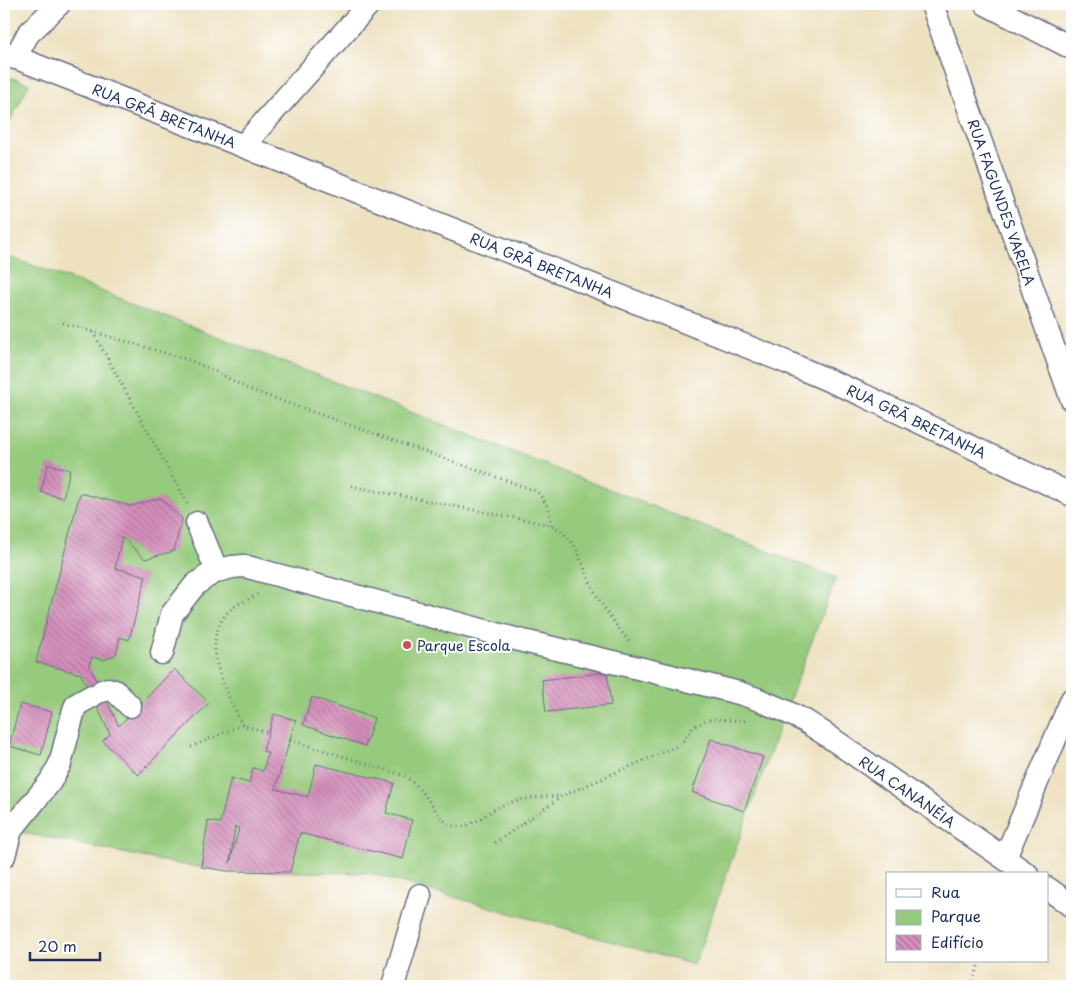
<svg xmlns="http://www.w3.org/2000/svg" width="1076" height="990" font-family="'Playpen Sans',sans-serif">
  <defs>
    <pattern id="building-back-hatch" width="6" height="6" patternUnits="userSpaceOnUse" patternTransform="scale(1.25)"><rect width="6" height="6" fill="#d48eba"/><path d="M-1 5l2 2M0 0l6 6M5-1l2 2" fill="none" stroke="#ab749a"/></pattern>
  </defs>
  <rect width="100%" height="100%" fill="#fff"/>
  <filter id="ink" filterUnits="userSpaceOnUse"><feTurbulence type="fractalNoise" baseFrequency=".02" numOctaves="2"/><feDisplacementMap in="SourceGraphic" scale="10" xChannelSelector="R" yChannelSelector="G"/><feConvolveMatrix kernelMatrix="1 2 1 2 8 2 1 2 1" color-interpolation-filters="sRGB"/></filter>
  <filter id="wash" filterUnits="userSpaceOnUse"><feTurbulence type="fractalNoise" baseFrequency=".0096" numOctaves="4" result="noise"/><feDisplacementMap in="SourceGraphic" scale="20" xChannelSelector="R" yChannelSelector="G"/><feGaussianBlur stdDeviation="1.12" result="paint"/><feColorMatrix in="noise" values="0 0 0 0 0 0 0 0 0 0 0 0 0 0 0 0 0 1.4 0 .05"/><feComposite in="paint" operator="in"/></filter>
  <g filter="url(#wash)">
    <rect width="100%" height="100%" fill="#eee1c0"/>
    <g fill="#96ca7c" stroke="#587c6d">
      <polygon points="4,75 29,84 4,133"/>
      <polygon points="4,255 73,280 836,578 780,725 694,965 369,873 228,871 178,864 4,829"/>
    </g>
    <g id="blocks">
      <g fill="url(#building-back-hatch)" fill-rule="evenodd">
        <polygon points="48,464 70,470 63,498 41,492"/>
        <polygon points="80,493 131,506 161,498 182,519 174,551 145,559 122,537 115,568 146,576 129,640 120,637 116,654 105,660 92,657 89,665 119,726 174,669 209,703 138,775 103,741 110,734 81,674 36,662"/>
        <polygon points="607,672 611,705 546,712 542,680"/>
        <polygon points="312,697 374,718 365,746 303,725"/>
        <polygon points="20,704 52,712 41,755 9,746"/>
        <path d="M274,714L296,720L275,789L308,797L316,764L394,783L386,813L412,820L403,859L300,833L290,872L228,871L201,867L208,821L220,823L231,778L249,783L253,768L263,771L268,753L263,751ZM235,827L239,828L230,863Z"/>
        <polygon points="711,739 763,757 744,811 692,792"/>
      </g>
    </g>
  </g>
  <g filter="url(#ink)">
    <use href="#blocks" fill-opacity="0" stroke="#656d80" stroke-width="1"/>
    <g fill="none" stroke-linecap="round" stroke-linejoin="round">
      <defs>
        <g id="minor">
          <path id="s1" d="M932,4L1072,400"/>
          <polyline points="986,4 1072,48"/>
          <path id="s2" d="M4,53L243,146L786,362L863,395L1072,495"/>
          <polyline points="15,58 28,34 59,4"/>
          <polyline points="243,146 369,4"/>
          <polyline points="197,523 217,571"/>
          <path id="s3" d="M162,653L172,614L195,585L206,577L217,571L232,567L244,566L523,641L651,671L739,693L757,699L785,711L805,721L825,734L1027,874"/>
          <polyline points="102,691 108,689 115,691 130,706"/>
          <polyline points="4,856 11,830 50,782 60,764 74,710 76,705 81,702 92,696"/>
          <polyline points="1005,858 1072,699"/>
          <polyline points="1047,888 1072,906"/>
          <polyline points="393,986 420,895"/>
        </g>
      </defs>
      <use href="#minor" stroke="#656d80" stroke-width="25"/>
      <g stroke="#656d80" stroke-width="3" stroke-dasharray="1 4" stroke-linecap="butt">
        <path d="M63,323L189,360L219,373L248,389L536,491C548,504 549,508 551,525"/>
        <polyline points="93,332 188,505"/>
        <path d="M351,486L551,525C582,543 578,559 593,588C602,607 616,625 630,643"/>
        <path d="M242,725C227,692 198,644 228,612C236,604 248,600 258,594"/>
        <path d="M290,740L403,775C412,781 419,788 425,796C433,805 440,820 451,825C466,831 481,818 493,810C514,798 537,797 561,796"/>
        <polyline points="191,747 242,725 269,733"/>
        <polyline points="495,843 562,796 675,747 683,741 693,727 707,720 715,719 745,721"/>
        <polyline points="971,986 980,961"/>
      </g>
      <use href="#minor" stroke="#fff" stroke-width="22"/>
    </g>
  </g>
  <circle fill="#d1495b" stroke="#fff" stroke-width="2" cx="407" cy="645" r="5"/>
  <g text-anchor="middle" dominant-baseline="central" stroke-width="4" stroke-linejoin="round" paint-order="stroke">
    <g font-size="14" fill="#1b2f5e" stroke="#fff">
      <text stroke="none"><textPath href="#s2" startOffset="172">RUA GRÃ BRETANHA</textPath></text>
      <text stroke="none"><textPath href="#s1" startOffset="210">RUA FAGUNDES VARELA</textPath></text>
      <text stroke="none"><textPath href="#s2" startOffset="578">RUA GRÃ BRETANHA</textPath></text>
      <text stroke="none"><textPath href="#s2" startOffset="984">RUA GRÃ BRETANHA</textPath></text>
      <text stroke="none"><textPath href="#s3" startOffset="838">RUA CANANÉIA</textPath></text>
    </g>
    <g font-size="14" fill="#1b2f5e" stroke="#fff" text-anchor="start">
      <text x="417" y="645">Parque Escola</text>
    </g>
  </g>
  <rect width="1076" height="990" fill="none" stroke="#fff" stroke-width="20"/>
  <rect x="886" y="872" width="162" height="90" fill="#ffffff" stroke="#a4acbf"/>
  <rect x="896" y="889" width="25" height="8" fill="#ffffff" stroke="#a4acbf"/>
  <text x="931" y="898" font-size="15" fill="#1b2f5e">Rua</text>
  <rect x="896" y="910" width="25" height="15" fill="#96ca7c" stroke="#a4acbf"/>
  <text x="931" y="922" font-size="15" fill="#1b2f5e">Parque</text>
  <rect x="896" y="935" width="25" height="15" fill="url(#building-back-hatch)" stroke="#a4acbf"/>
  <text x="931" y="948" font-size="15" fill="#1b2f5e">Edifício</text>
  <path d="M30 952v8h70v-8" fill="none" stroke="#1b2f5e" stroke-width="2.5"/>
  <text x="38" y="952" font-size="15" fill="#1b2f5e" stroke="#ffffff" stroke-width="4" paint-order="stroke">20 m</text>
</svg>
